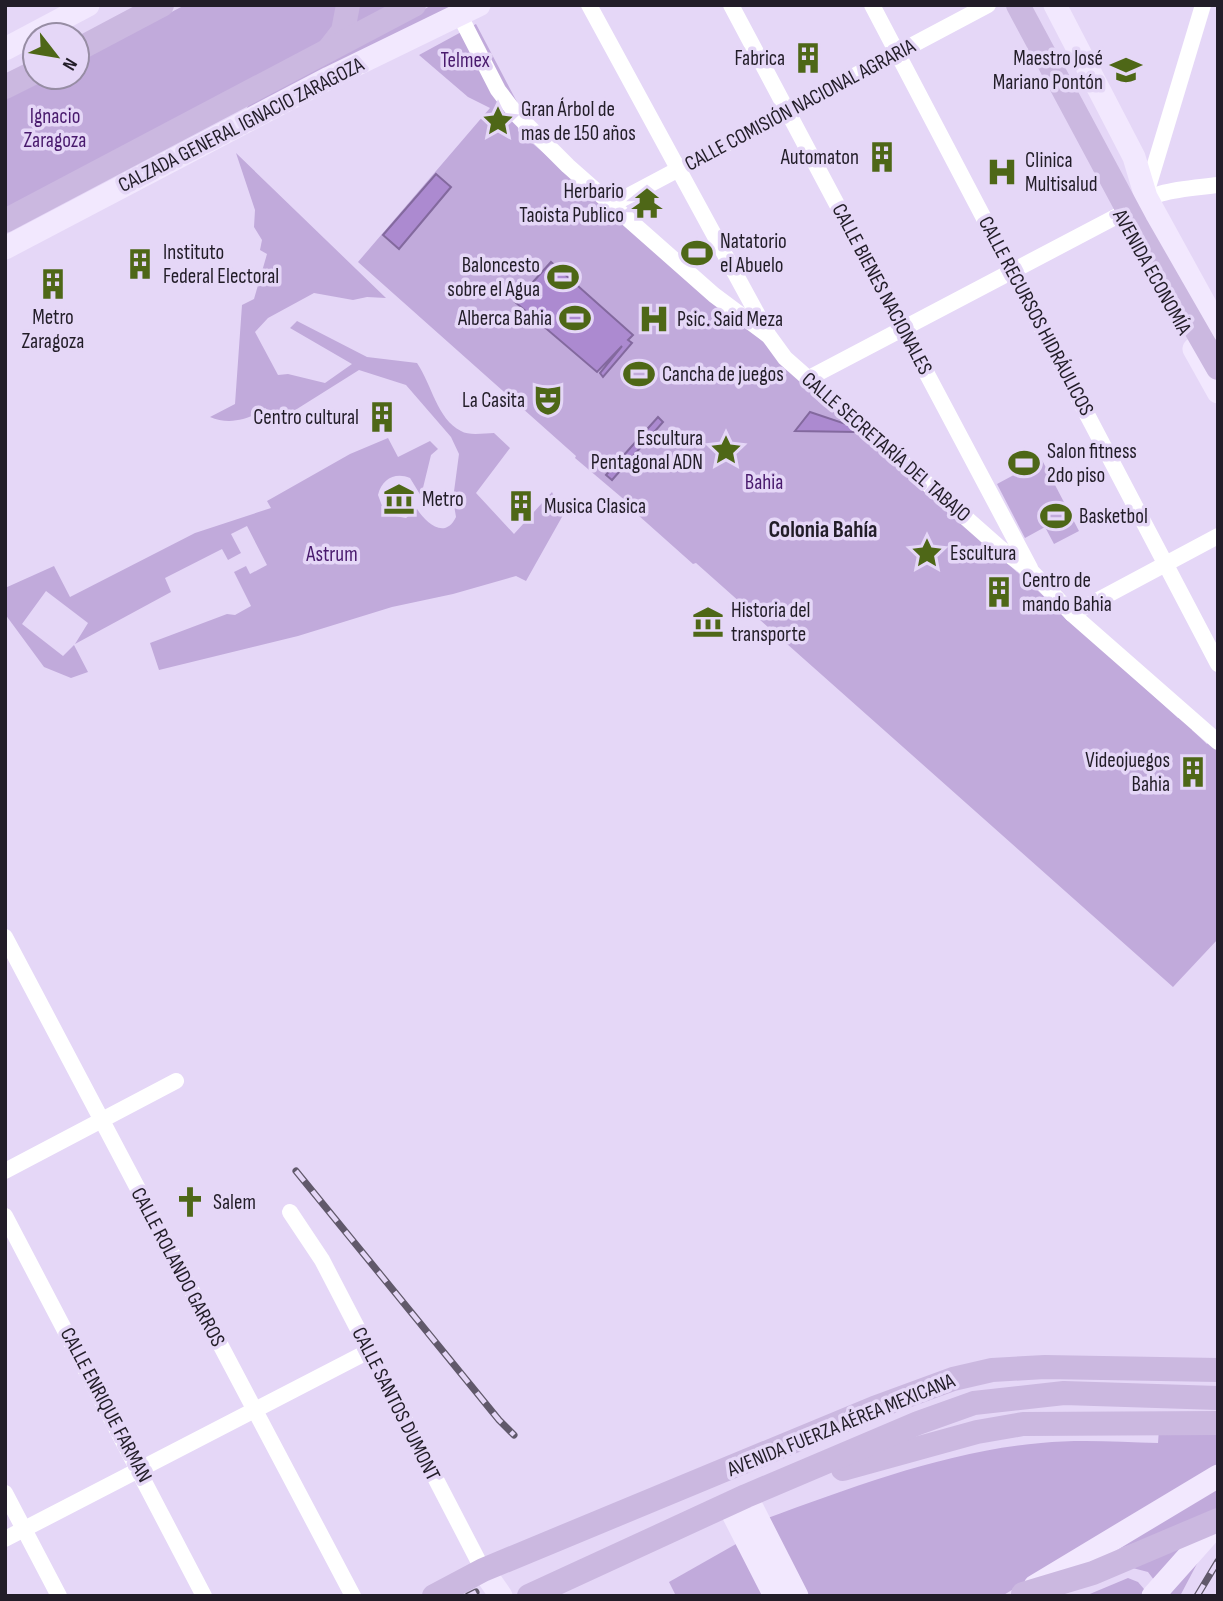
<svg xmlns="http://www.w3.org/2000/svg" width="1223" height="1601" font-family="'Sofia Sans Condensed',sans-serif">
  <rect width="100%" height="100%" fill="#e5d7f7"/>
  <g fill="#c1aadb">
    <polygon points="185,5 392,5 5,212 5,98 46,77 77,77 77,61"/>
    <polygon points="432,5 457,5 240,120 249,104"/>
    <polygon points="476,24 517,102 518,131 749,329 1178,718 1183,717 1193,726 1192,730 1207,744 1211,739 1218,744 1218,939 1173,987 696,563 693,564 638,515 640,513 575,458 576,456 358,262 490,108 468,97 419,55"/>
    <path d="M236,153L386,298L367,297L353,300L314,293L268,318L255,332L278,375L288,374L325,383L352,364L290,328L297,321L367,357L417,363C432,385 437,419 461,431C469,436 485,433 494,433L510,448L476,493L514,534L552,492L556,501L567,508L526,581L516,576L453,594L392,607L298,636L159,670L150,643L227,614L235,615L251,606L234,572L246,566L250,574L267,565L247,526L231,534L241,553L228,560L222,549L165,578L171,592L75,644L88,623L46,591L22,624L63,656L74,645L88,672L71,678L44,667L5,614V588L54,566L70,597L195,533L271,508L267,501L350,454L388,438L398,457L430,441L438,449L431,455L421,496L410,478C395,472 382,479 378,495L385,514L406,518L417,509C426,523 445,540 456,517L453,499L459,454L451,437L406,385L359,370L281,419L265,408C251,420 228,425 210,417L235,404L242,305L254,299L267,254L260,250L262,240L254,227L255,210Z"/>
    <polygon points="1042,460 1079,531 1054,544 1045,527 1025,538 997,484"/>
    <path d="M1160,1415L1218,1416V1466L1002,1596H806L765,1519C853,1487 947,1451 1041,1443C1080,1439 1119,1442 1158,1443Z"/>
    <polygon points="1218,1486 1218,1511 1093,1559"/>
    <polygon points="1218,1524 1180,1596 1166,1596 1148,1572 1125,1566"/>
    <polygon points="736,1544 765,1596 676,1596 669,1582"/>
    <polygon points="1128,1578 1138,1582 1150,1596 1085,1596"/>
  </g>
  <g fill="#ac8ad0" stroke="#83699e" stroke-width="2">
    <polygon points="436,174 451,187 399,249 383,235"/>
    <polygon points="551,262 633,335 628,340 632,343 603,377 600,373 622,346 597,372 515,302"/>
    <polygon points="810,412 849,425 856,432 795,431"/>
    <polygon points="658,417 663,422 612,480 606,475"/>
  </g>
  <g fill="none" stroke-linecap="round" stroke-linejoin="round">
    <g stroke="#fff" stroke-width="16">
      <polyline points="589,5 767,332"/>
      <polyline points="731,5 1030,568"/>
      <polyline points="872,5 1218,664"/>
      <polyline points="460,16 498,90 517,115 568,166 714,295 769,336 785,358 1000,548 1033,573 1072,614 1218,742"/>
      <polyline points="1146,194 1203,5"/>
      <polyline points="611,205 988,5"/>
      <path d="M809,378L1121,214C1156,189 1176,190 1218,185"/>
      <polyline points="1072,614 1218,536"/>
      <polyline points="5,937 353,1596"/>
      <polyline points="5,1171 176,1081"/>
      <polyline points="290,1212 322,1260 483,1570"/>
      <polyline points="5,1216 204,1596"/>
      <polyline points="5,1493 59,1596"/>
      <polyline points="5,1539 369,1351"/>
    </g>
    <g stroke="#f2e8fe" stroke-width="23">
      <polyline points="1055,5 1134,157 1146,197 1218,328"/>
      <polyline points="5,49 88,5"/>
      <polyline points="5,248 329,78 479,5"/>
      <polyline points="1194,349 1218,392"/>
      <polyline points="746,1496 797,1596"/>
      <polyline points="728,1504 775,1596"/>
      <polyline points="483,1570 501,1596"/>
      <polyline points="1035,1586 1218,1476"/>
      <polyline points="1153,1596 1218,1523"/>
    </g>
    <g stroke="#cbb8e0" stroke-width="24">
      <polyline points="1018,5 1136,225 1218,368"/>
      <polyline points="329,49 343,31 348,5"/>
      <polyline points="77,50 162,5"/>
      <polyline points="5,87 35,72"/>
      <polyline points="5,221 414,5"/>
      <polyline points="843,1469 977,1432 1023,1424 1218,1423"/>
      <polyline points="1023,1594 1093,1573 1218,1520"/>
      <polyline points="434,1596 483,1570 874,1408 953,1379 992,1370 1045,1367 1218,1370"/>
      <polyline points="529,1596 746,1496 918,1423 974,1403 1064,1393 1218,1398"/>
    </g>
    <defs>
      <g id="rail">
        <polyline points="296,1171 499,1420 514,1435"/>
        <polyline points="468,1596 476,1592"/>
        <polyline points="1197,1596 1218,1561"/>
      </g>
    </defs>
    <use href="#rail" stroke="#61596b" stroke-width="7"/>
    <use href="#rail" stroke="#e5d7f7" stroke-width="4.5" stroke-dasharray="13" stroke-linecap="butt"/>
  </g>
  <defs>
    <symbol id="building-bare" viewBox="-9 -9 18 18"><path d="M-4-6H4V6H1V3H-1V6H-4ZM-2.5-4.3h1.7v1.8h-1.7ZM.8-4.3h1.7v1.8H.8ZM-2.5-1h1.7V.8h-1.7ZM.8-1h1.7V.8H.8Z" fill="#4e6717" stroke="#e5d7f7" stroke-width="2.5" paint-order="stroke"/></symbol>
    <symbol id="school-bare" viewBox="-9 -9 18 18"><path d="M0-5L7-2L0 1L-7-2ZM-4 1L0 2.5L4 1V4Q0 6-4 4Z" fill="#4e6717" stroke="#e5d7f7" stroke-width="2.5" paint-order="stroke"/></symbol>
    <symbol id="sight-bare" viewBox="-9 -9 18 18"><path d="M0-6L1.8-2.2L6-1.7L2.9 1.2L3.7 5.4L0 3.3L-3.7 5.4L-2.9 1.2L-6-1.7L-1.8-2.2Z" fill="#4e6717" stroke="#e5d7f7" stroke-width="2.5" paint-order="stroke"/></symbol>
    <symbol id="hospital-bare" viewBox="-9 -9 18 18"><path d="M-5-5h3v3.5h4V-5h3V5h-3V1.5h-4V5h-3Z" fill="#4e6717" stroke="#e5d7f7" stroke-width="2.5" paint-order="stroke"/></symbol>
    <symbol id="temple-bare" viewBox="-9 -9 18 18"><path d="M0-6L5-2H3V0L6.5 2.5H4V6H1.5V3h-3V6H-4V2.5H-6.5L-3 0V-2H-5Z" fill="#4e6717" stroke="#e5d7f7" stroke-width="2.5" paint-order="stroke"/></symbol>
    <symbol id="stadium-bare" viewBox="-9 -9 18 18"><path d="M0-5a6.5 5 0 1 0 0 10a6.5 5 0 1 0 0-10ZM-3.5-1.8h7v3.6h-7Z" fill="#4e6717" stroke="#e5d7f7" stroke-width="2.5" paint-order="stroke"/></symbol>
    <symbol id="theatre-bare" viewBox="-9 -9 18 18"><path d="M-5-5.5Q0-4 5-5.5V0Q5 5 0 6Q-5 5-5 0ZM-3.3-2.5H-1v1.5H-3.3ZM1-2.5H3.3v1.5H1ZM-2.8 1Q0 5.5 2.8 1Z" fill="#4e6717" stroke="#e5d7f7" stroke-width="2.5" paint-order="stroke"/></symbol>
    <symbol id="museum-bare" viewBox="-9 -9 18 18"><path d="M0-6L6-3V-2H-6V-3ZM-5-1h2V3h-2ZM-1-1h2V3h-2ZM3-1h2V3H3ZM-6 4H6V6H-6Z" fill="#4e6717" stroke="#e5d7f7" stroke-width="2.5" paint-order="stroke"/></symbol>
    <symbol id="church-bare" viewBox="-9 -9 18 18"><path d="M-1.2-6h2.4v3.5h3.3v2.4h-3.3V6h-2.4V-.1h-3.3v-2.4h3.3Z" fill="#4e6717" stroke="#e5d7f7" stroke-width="2.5" paint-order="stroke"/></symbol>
  </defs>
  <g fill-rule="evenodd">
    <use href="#building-bare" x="786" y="36" width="44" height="44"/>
    <use href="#school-bare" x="1104" y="48" width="44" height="44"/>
    <use href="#sight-bare" x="476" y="99" width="44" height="44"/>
    <use href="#building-bare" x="860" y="135" width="44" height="44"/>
    <use href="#hospital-bare" x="980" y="150" width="44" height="44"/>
    <use href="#temple-bare" x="625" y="181" width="44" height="44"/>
    <use href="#stadium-bare" x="675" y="231" width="44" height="44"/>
    <use href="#building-bare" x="118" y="242" width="44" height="44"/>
    <use href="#stadium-bare" x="541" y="255" width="44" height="44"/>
    <use href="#building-bare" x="31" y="262" width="44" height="44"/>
    <use href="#stadium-bare" x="553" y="296" width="44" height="44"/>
    <use href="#hospital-bare" x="632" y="297" width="44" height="44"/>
    <use href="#stadium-bare" x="617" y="352" width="44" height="44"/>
    <use href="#theatre-bare" x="526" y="378" width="44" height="44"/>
    <use href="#building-bare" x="360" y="395" width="44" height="44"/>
    <use href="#sight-bare" x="704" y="428" width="44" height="44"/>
    <use href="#stadium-bare" x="1002" y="441" width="44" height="44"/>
    <use href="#museum-bare" x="377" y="477" width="44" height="44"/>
    <use href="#building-bare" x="499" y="484" width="44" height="44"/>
    <use href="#stadium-bare" x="1034" y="494" width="44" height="44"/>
    <use href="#sight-bare" x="905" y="531" width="44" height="44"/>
    <use href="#building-bare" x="977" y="570" width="44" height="44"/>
    <use href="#museum-bare" x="686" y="600" width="44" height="44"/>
    <use href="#building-bare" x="1171" y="750" width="44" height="44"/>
    <use href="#church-bare" x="168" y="1180" width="44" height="44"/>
  </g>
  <g text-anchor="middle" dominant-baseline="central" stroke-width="7" stroke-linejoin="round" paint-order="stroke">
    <g font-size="21" fill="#221d28" stroke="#e5d7f7" text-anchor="start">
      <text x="785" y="58" text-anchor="end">Fabrica</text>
      <text x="1103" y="58" text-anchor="end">Maestro José<tspan x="1103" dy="24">Mariano Pontón</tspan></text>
      <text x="521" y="109">Gran Árbol de<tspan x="521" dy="24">mas de 150 años</tspan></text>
      <text x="859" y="157" text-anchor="end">Automaton</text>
      <text x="1025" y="160">Clinica<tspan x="1025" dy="24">Multisalud</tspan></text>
      <text x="624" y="191" text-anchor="end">Herbario<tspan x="624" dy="24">Taoista Publico</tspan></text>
      <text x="720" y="241">Natatorio<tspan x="720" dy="24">el Abuelo</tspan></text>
      <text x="163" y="252">Instituto<tspan x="163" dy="24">Federal Electoral</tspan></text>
      <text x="540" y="265" text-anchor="end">Baloncesto<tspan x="540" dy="24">sobre el Agua</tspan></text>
      <text x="53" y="317" text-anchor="middle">Metro<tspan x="53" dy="24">Zaragoza</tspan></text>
      <text x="552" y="318" text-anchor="end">Alberca Bahia</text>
      <text x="677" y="319">Psic. Said Meza</text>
      <text x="662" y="374">Cancha de juegos</text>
      <text x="525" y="400" text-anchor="end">La Casita</text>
      <text x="359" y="417" text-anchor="end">Centro cultural</text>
      <text x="703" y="438" text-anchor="end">Escultura<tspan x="703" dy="24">Pentagonal ADN</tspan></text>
      <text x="1047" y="451">Salon fitness<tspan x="1047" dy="24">2do piso</tspan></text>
      <text x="422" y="499">Metro</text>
      <text x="544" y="506">Musica Clasica</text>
      <text x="1079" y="516">Basketbol</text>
      <text x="950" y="553">Escultura</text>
      <text x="1022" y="580">Centro de<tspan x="1022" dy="24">mando Bahia</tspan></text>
      <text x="731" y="610">Historia del<tspan x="731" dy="24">transporte</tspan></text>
      <text x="1170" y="760" text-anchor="end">Videojuegos<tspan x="1170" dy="24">Bahia</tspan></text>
      <text x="213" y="1202">Salem</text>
    </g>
    <g font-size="21" fill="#491a6d" stroke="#e5d7f7">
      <text x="465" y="60">Telmex</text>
      <text x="55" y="116">Ignacio<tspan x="55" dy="24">Zaragoza</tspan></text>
      <text x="764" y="482">Bahia</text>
      <text x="332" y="554">Astrum</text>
    </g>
    <g font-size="21" fill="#221d28" stroke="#e5d7f7">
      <text transform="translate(800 105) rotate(-28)">CALLE COMISIÓN NACIONAL AGRARIA</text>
      <text transform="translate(241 125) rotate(-27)">CALZADA GENERAL IGNACIO ZARAGOZA</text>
      <text transform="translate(1152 272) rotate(61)">AVENIDA ECONOMÍA</text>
      <text transform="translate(882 289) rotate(62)">CALLE BIENES NACIONALES</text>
      <text transform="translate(1036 316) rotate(62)">CALLE RECURSOS HIDRÁULICOS</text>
      <text transform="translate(886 447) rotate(41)">CALLE SECRETARÍA DEL TABAJO</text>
      <text transform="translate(178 1267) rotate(62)">CALLE ROLANDO GARROS</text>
      <text transform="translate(396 1404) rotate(63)">CALLE SANTOS DUMONT</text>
      <text transform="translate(106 1405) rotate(62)">CALLE ENRIQUE FARMAN</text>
      <text transform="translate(841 1425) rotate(-22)">AVENIDA FUERZA AÉREA MEXICANA</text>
    </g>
    <g font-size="23" font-weight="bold" fill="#221d28" stroke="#e5d7f7">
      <text x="823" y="530">Colonia Bahía</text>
    </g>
  </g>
  <rect width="1223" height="1601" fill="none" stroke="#221d28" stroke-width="14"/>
  <g transform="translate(56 56) rotate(121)"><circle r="33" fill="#e5d7f7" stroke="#978da4" stroke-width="2"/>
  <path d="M0-5L12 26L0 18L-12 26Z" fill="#4e6717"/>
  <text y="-10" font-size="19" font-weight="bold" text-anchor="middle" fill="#221d28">N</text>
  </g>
</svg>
